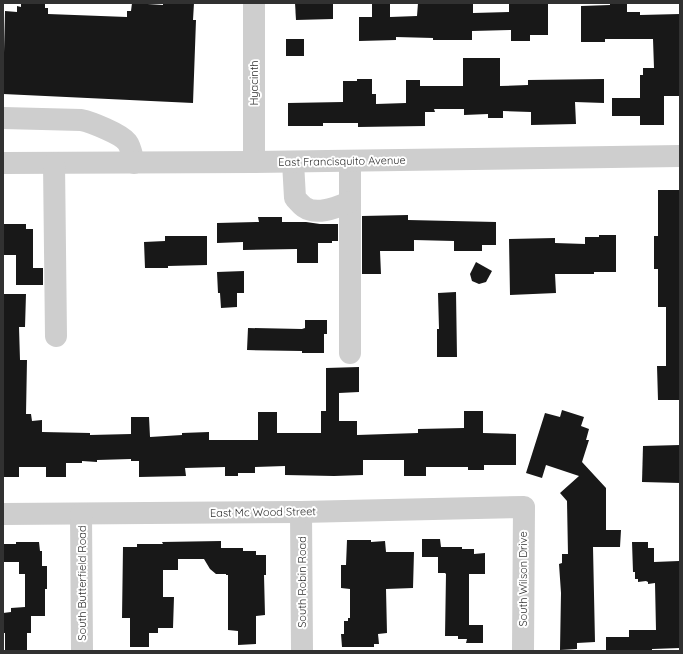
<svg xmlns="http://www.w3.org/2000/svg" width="683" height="654" font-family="Quicksand,sans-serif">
  <rect width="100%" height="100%" fill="#fff"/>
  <g fill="#181818">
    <polygon points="21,3 45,3 45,8 48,8 48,14 127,17 127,11 131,11 132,3 163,5 163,3 194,3 193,20 196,20 193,103 3,94 5,11 17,12 17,6 21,7"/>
    <polygon points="295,3 333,3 333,19 296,20"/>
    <polygon points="372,3 390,3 390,17 417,16 418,3 473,3 473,13 509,12 509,3 548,3 548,35 530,35 530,41 511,41 511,30 472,31 472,40 433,40 433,38 396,37 396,40 359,41 359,17 372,17"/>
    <polygon points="610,3 627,3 627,12 640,12 640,15 680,14 680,96 664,96 664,125 640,125 640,116 612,116 612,98 640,98 640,75 643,75 643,68 654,68 653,39 605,39 605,42 581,42 581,6 610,5"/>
    <rect x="286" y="39" width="18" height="17"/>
    <polygon points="463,58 500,58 500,86 528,85 528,80 604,79 604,103 575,102 576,124 531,125 531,112 503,111 503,118 488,118 488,114 464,115 464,109 434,109 435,112 425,112 425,126 358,127 358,123 323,123 323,126 288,126 288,103 343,102 343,81 357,81 357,79 372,79 372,94 376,94 376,104 406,103 406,80 420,80 420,86 463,86"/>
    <polygon points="658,190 680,190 680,400 658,400 657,366 666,366 666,307 658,307 658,269 654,269 654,236 658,236"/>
    <polygon points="408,215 408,220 496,222 496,245 482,245 482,251 454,251 454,241 414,240 414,251 380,251 381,274 362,274 362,216"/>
    <polygon points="258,217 282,217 282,222 306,222 320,224 338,224 338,241 332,241 332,243 318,243 318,263 297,263 297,249 243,250 243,242 217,243 217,223 259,222"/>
    <polygon points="3,224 26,224 26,229 33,229 33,268 43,268 43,285 16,285 16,255 3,255"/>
    <polygon points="599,235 616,235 616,272 594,272 594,274 555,274 556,293 510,295 509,239 555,238 555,243 585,244 585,237 599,237"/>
    <polygon points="165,236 207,236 207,265 168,266 168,268 145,268 144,242 165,241"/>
    <polygon points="476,262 492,271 486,282 479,284 472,281 470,274"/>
    <polygon points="244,271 244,293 237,293 237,307 221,308 220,293 218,293 217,272"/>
    <polygon points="456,292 457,357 437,357 437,329 439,329 438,293"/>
    <polygon points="3,294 26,294 25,327 19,327 20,360 27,360 26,414 31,414 32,421 42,420 42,432 90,433 90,435 131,434 131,417 149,417 150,437 182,435 182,433 209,432 209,440 258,440 258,412 277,412 277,433 321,433 321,411 326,411 326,368 359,367 359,392 339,393 339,421 357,421 357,435 418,433 418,429 464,428 464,411 483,411 483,433 516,434 516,465 484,465 484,470 468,470 468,467 426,467 426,476 404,476 404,460 363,460 363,475 334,476 285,475 285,466 255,467 255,473 238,473 238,476 225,476 225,467 185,468 186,476 139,477 139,461 131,461 131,459 97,460 97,462 82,461 82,463 66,463 66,477 46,477 46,467 19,467 19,477 3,477"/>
    <polygon points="305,320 327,320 327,334 324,334 324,353 302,353 302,351 247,350 248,328 302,329 305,328"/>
    <polygon points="562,410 584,417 581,426 589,429 586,440 589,440 582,462 606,488 606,530 621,530 620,547 593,547 595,642 577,643 577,649 560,650 561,593 559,564 562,563 562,554 568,554 567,501 560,493 579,476 546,465 542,478 526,473 545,413 560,417"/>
    <polygon points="680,445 680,483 642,482 643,446"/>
    <polygon points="422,539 440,539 441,547 462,547 462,549 474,549 474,554 485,553 485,574 469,574 469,625 483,625 483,643 466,643 467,639 458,639 458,636 445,636 446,574 445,573 438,573 438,557 422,557"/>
    <polygon points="347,540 371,540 371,542 385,541 386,552 414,552 413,588 386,589 387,633 378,634 379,644 374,644 374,647 342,647 341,634 344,634 344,621 348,621 348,618 350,618 350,589 341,588 341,565 346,565"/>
    <polygon points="221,541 221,548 243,548 243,551 256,551 256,555 266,555 266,575 264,575 265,615 256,616 256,644 238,645 238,631 228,630 228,575 226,575 226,574 216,574 210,569 204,559 178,559 178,570 163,570 163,597 174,597 173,628 158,628 158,633 149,633 149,647 130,647 130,618 122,618 123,547 137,547 137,544 163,544 162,542"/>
    <polygon points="16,542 39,542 40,551 42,551 42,566 47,566 47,589 45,589 45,616 31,616 31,633 27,633 27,650 5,650 5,633 3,633 3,613 11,612 11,608 25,607 25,574 19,574 19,562 3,562 3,544 16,544"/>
    <polygon points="632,542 648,542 648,548 654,548 654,562 679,561 680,648 652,649 652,651 606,651 606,637 629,637 629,630 656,630 655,583 648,584 648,582 646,581 638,582 638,579 635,579 635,572 633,572"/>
  </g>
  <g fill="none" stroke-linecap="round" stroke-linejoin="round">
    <g stroke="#cecece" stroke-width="22">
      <polyline points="254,3 254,162"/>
      <path d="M3,118L81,120C91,122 121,134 127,142C131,147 132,156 134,163"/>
      <polyline points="350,161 350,353"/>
      <path d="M293,162L295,198C298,201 300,204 304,207C317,216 337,207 350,202"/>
      <polyline points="3,163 254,162 680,156"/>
      <polyline points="54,163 56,336"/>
      <polyline points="301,512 302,651"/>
      <polyline points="3,514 301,512 524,507 523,651"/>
      <polyline points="81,514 82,651"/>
    </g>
  </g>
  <g text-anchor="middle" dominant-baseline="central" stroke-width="4" stroke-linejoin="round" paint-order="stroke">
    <g font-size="11" fill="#313131" stroke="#fff">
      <text transform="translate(254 83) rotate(-90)">Hyacinth</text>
      <text transform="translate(342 161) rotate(-1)">East Francisquito Avenue</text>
      <text transform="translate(263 512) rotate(-1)">East Mc Wood Street</text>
      <text transform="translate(523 579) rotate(-90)">South Wilson Drive</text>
      <text transform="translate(302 582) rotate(-90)">South Robin Road</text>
      <text transform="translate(82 583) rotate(-90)">South Butterfield Road</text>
    </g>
  </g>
  <rect width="683" height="654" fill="none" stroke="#313131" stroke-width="8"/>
</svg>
